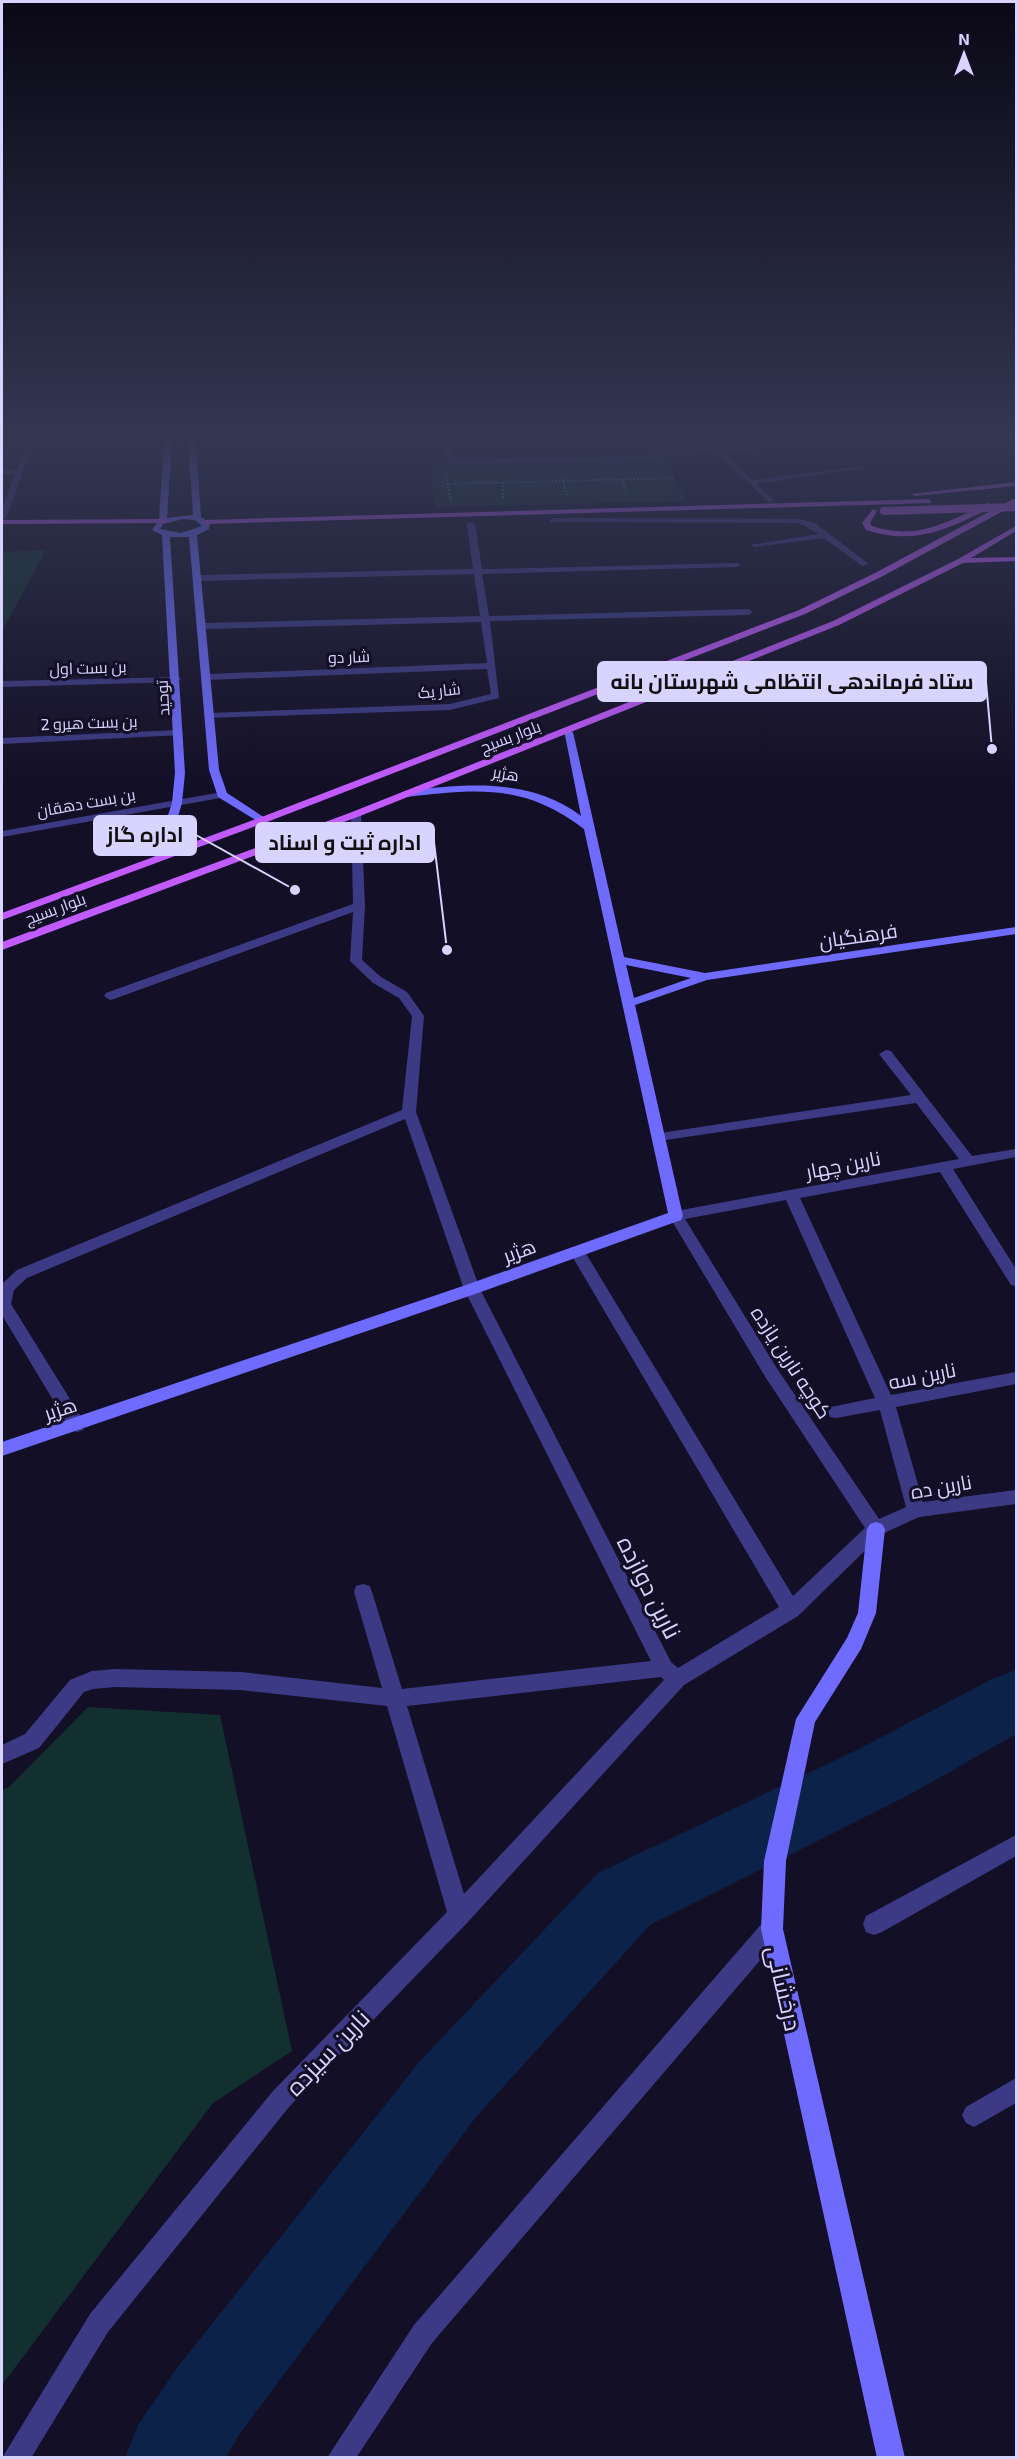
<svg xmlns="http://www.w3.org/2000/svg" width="1018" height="2459" font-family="'Exo 2',Cairo,sans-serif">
  <rect width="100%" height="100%" fill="#130f26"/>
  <g fill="#12302f">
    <polygon points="667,458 685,501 435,507 434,502 430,464"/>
    <polygon points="46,550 2,631 2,552"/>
    <polygon points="88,1707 220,1715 292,2051 213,2103 2,2385 2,1790 8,1788"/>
  </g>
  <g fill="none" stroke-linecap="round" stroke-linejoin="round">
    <polygon fill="#0c2248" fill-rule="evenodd" points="1016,1670 1016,1734 909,1795 650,1925 476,2117 241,2432 225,2458 125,2458 138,2425 177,2368 420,2061 598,1873 859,1749 992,1679"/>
    <g stroke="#2fb8b0" stroke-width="2" stroke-dasharray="1.5 2" stroke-linecap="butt">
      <polyline points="446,476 451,501"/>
      <polyline points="563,478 563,481 674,478"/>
      <polyline points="622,479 627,495"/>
      <polyline points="503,482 503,498"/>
      <polyline points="447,484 563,481 567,495"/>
    </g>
    <g fill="#3d3a85" fill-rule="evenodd">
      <polygon points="28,440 35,440 6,518 2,520 2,509 15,474 2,474 2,470 17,470"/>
      <polygon points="444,440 451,440 454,460 646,456 715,446 720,449 818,440 815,443 724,453 752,480 862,466 866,468 756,484 773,499 770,503 713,450 646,460 451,464 447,462"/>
      <polygon points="554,518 800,519 815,523 869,564 862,566 824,538 754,547 750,545 819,534 799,523 551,522 550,520"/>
      <polygon points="471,522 475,524 482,569 737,563 741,565 737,567 482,574 489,616 749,609 753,612 749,615 490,621 499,698 450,710 206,718 206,714 209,713 450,704 491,694 487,669 207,680 202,677 207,674 487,663 481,622 203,629 199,626 203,623 480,616 474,574 199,581 195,578 199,575 473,569 467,524"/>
      <polygon points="179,677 181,679 176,682 2,687 2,681"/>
      <polygon points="178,730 183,733 182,735 2,744 2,738"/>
      <polygon points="222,792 226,793 226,797 2,837 2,831"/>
      <path d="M356,811L361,814L365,906L362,960L381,977L407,992L424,1016L416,1112L480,1289L671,1662L678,1668L779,1607L569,1251L572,1247H582L793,1596L865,1528L766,1378L669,1216L676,1211L959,1159L916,1103L659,1141L654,1140L652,1137L654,1134L911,1095L879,1054L886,1050L891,1051L972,1156L1016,1149V1157L953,1169L1016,1269V1286L1011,1285L940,1172L800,1198L891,1395L1016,1372V1384L896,1407L923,1502L1016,1490V1504L919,1517L882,1534L798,1616L684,1685L467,1923L289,2107L108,2332L31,2458H2L90,2314L273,2091L447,1912L387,1706L241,1690L115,1687L93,1689L84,1692L39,1748L2,1764V1745L25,1734L70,1680L92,1671L115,1669L241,1672L382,1688L354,1592L356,1586L363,1584L370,1586L372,1592L402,1689L651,1661L464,1289L405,1119L27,1278L14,1290L11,1304L83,1420L85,1425L83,1430L77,1432L71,1430L2,1315V1284L17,1270L402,1110L412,1016L399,998L373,983L350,961L353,912L114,999L110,1000L104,996L106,993L353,904L351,814ZM786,1200L875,1398L836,1406L830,1407L828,1412L830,1417L836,1418L880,1410L906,1507L879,1519L778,1370L685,1219ZM661,1677L664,1680L464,1894L407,1706Z"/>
      <polygon points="1016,1835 1016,1856 882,1932 874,1935 866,1932 863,1924 866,1916"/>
      <polygon points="772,1918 780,1921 783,1929 780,1937 432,2343 356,2458 327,2458 414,2325 764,1921"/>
      <polygon points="1016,2078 1016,2103 974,2127 966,2123 962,2115 966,2107"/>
    </g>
    <g fill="#6f6bff" fill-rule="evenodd">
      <path d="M164,440H172L167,518L193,515L188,440H196L201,517L210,523L209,529L197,535L219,770L227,793L268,820L259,822L218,797L209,770L189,537H170L185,773L182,803L166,858L160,861L154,858L172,803L175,773L162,535L152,530L159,520ZM183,519L195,520L202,526L181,533L160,529L163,524Z"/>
      <path d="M564,730L573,732L624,957L705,973L1016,927V934L707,980L635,1005L683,1216L681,1220L478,1293L2,1456V1442L466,1285L668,1213L584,829C524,783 477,789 405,797L400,794L405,791C464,784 531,777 581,816ZM626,965L691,978L634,998Z"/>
      <polygon points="876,1522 882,1524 885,1529 876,1613 861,1649 815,1722 786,1861 783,1929 905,2458 877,2458 761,1929 764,1861 796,1719 847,1638 858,1613 867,1529 870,1524"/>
    </g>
    <g fill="#c25bff" fill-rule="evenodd">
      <polygon points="1016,482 1016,486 915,496 911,494"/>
      <polygon points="929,499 932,503 205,524 201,522 205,520"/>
      <polygon points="1013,499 1016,499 1016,504 881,577 805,614 267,822 2,920 2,913 259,818 799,610 875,573"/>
      <path d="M988,503L995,505C987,511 975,515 966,520C929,536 905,542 866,530L862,523L873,509L877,511L870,523L872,526C918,541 947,522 988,503Z"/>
      <polygon points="163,519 166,519 166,523 2,524 2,520"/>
      <polygon points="1016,526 1016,531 971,558 1016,557 1016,561 963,563 839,625 360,816 2,950 2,942 352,812 833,621 958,559"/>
    </g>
    <polyline stroke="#c25bff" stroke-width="8" points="884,511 1016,507"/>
  </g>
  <linearGradient id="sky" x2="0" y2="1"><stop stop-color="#0a0815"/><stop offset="0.56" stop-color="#333752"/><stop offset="1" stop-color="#333752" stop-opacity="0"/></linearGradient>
  <rect width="1018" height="784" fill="url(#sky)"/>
  <g text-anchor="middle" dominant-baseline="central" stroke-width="6" stroke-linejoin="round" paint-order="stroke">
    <g font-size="16" fill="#d9d4ff" stroke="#130f26">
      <text transform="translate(349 656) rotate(-2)">شار دو</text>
      <text transform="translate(88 667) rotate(-2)">بن بست اول</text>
      <text transform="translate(439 690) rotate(-6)">شار یک</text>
      <text transform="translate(162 698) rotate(-93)">توحید</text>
      <text transform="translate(89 722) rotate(-2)">بن بست هیرو 2</text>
      <text transform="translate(510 736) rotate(-21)">بلوار بسیج</text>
      <text transform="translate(506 773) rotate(9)">هژیر</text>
      <text transform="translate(86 802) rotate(-10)">بن بست دهقان</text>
      <text transform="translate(55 908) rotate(-20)">بلوار بسیج</text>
    </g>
    <g font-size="20" fill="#d9d4ff" stroke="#130f26">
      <text transform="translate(858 935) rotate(-8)">فرهنگیان</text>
      <text transform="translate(843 1164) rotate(-11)">نارین چهار</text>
      <text transform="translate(519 1250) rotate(-20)">هژیر</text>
      <text transform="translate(792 1362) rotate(57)">کوچه نارین یازده</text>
      <text transform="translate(922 1375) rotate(-11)">نارین سه</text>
      <text transform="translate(60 1408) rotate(-18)">هژیر</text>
      <text transform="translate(941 1486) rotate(-10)">نارین ده</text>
    </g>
    <g font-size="24" fill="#d9d4ff" stroke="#130f26">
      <text transform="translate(650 1587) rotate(63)">نارین دوازده</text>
      <text transform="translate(785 1988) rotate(77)">درخشانی</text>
      <text transform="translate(327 2052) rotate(-46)">نارین سیزده</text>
    </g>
  </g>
  <path fill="none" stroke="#d9d4ff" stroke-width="2" d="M992 749L986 682M295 890L196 835M447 950L434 842"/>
  <g fill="#d9d4ff" stroke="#130f26" stroke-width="2">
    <circle cx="992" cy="749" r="6"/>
    <circle cx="295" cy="890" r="6"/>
    <circle cx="447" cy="950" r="6"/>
  </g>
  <g fill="#d9d4ff" stroke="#d9d4ff" stroke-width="2">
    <rect x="598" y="662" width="388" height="39" rx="6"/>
    <rect x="94" y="816" width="102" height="39" rx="6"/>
    <rect x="256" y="823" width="178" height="39" rx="6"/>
  </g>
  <g font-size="21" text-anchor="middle" font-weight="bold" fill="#111">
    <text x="792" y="689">ستاد فرماندهی انتظامی شهرستان بانه</text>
    <text x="145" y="842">اداره گاز</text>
    <text x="345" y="850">اداره ثبت و اسناد</text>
  </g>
  <rect width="1018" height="2459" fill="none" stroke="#d9d4ff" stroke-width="6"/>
  <g transform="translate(964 54)" stroke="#130f26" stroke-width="4.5" paint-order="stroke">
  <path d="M0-4.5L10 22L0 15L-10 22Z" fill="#d9d4ff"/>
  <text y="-9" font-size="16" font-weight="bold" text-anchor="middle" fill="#d9d4ff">N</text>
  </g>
</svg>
